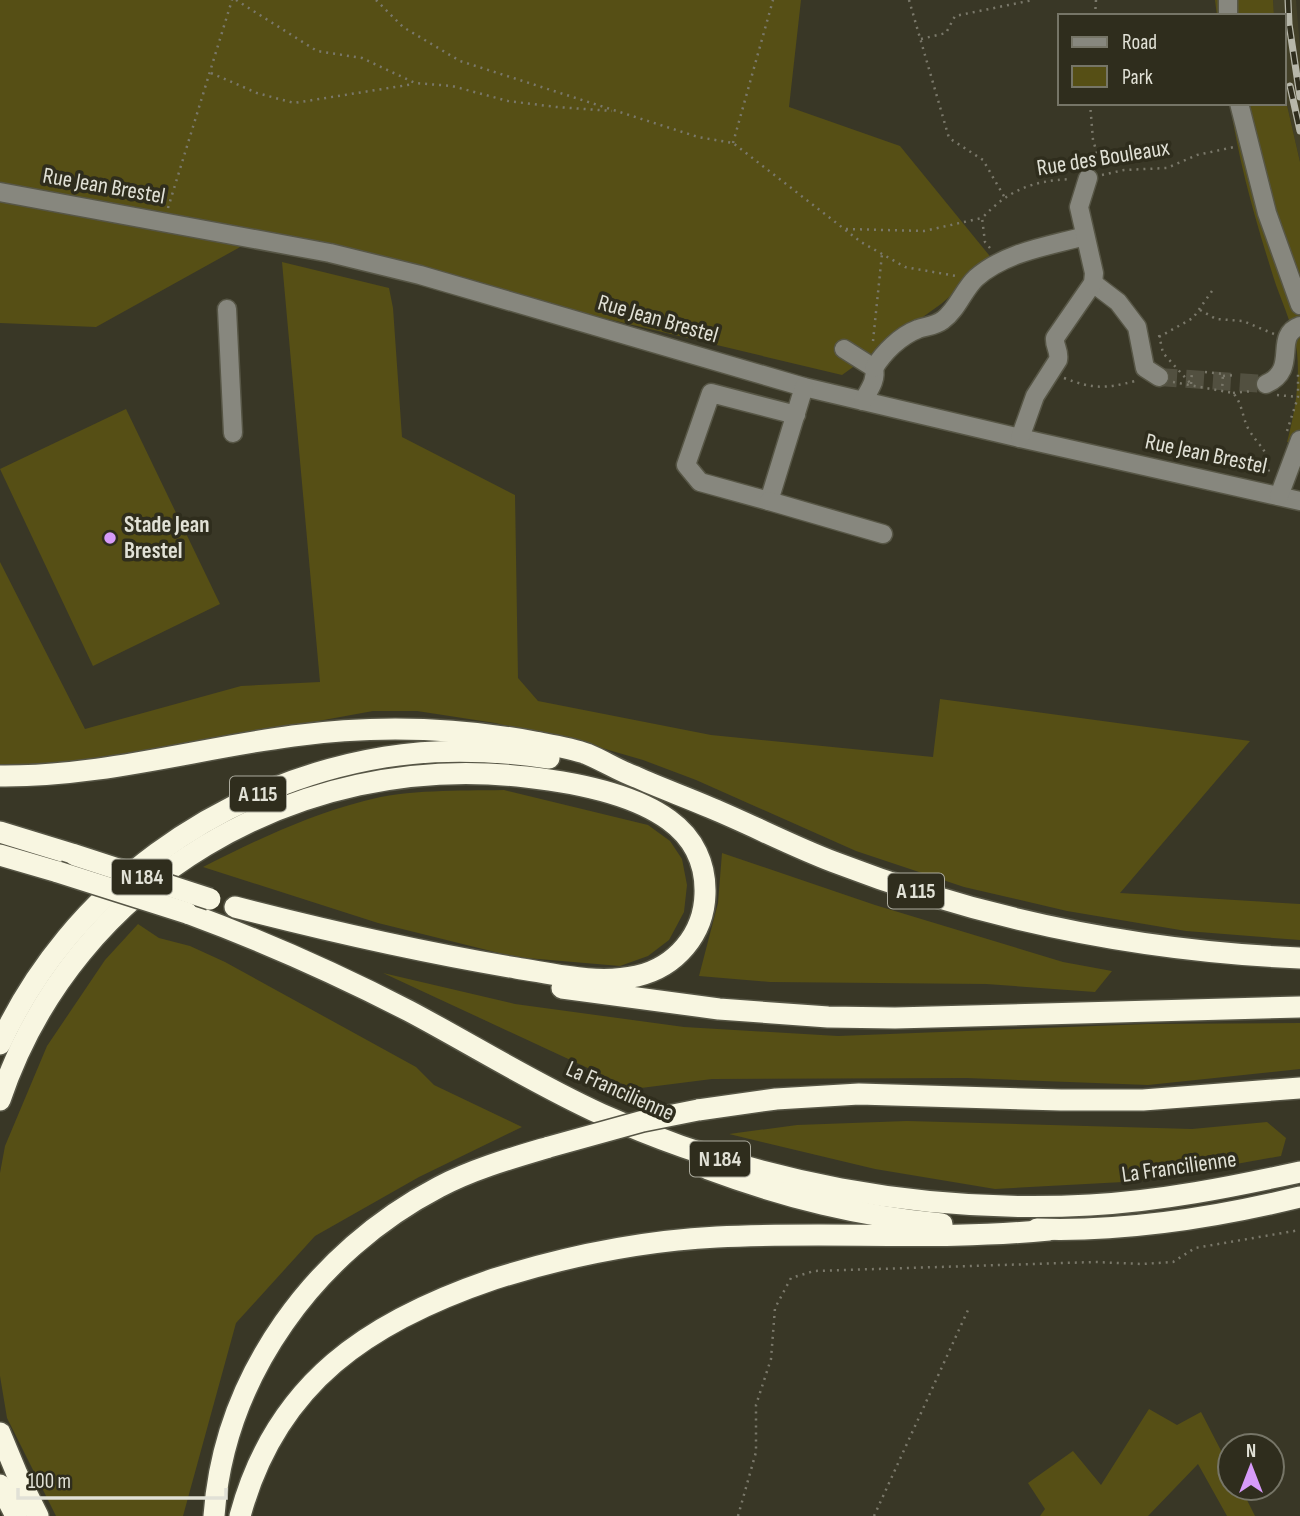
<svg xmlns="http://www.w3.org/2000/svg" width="1300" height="1516" font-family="'Sofia Sans Condensed',sans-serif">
  <rect width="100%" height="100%" fill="#393726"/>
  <polygon fill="#434028" points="1273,0 1296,0 1300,48 1300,162 1284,92 1284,16 1274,16"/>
  <g fill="#564f15">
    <polygon points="0,0 801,0 789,107 900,146 993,260 941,304 842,375 260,236 96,327 0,323"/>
    <polygon points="1215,0 1273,0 1274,16 1217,16"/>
    <path d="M1284,92L1300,162V443L1287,442C1295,412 1300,383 1297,352C1294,329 1284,307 1276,285C1257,226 1239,165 1230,103H1284Z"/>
    <polygon points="282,262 389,288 393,308 402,437 515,495 518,678 538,701 711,735 933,757 940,699 1250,741 1120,893 1300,904 1300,940 1186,931 1067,911 964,887 856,851 696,780 643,760 588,744 495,723 417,711 373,711 197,743 75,762 0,766 0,562 85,729 241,686 320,682"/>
    <polygon points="126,409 220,604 93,666 0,469"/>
    <path d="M504,790L648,825L670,841L682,859L687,885L684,912L669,940L648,956L620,966L515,957L378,923L203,867C256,840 307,816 364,801C408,789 458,791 504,790Z"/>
    <polygon points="722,853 875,905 1063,962 1112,971 1095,992 986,984 770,982 699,976 718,903"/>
    <polygon points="138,924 159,938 190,946 225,962 416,1067 434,1085 522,1127 419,1177 315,1236 236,1323 183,1516 56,1516 7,1418 0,1376 0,1173 5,1146 47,1046 105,960"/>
    <polygon points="383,973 515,1004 684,1027 838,1036 1148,1024 1300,1023 1300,1069 1148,1085 967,1078 712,1079 633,1089"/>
    <polygon points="907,1121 1192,1129 1267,1122 1286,1138 1281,1156 1142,1181 995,1189 875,1169 729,1134 797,1125"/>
    <polygon points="1149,1409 1177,1425 1201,1412 1230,1468 1230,1488 1241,1488 1255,1516 1227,1516 1198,1464 1148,1516 1040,1516 1045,1509 1028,1483 1073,1451 1101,1485"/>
  </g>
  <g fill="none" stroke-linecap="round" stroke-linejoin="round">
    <polyline stroke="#525040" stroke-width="18" stroke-dasharray="18 9" stroke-linecap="butt" points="1159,377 1266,384"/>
    <defs>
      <g id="minor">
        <polyline points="1228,0 1228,16"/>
        <polyline points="1239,103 1267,213 1300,305"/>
        <polyline points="0,192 330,253 420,275 804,387 1020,438 1300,501"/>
        <polyline points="1093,283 1118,302 1137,327 1145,368 1159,377"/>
        <polyline points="227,309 233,433"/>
        <path d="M844,349L874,368C877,380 869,390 863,401"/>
        <path d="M874,368C884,352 900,336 918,329C927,326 935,326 943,320C957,310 964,289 976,278C1005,252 1049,246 1085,236"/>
        <path d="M1266,384C1300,369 1272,336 1300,326"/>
        <polyline points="796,415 711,393 686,465 700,482 769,501 804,387"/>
        <path d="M1020,438L1035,396L1058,360C1060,351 1054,346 1055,338L1093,283L1094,273L1079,207L1088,178"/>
        <polyline points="1279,496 1300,440"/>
        <polyline points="769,501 883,534"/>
      </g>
      <g id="highway">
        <path d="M0,776C100,777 195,749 293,736C374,725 454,727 535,742C551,745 571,748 587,754C604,761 619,771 636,777C660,788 686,797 711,808C752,825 792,846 834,862C984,920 1139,951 1300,958"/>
        <polyline points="0,832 75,855"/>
        <polyline points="0,855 58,872"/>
        <path d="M187,913C263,941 337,974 409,1011C473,1045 535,1084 601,1114C754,1183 923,1214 1090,1205C1161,1201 1231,1187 1300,1172"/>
        <polyline points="562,988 719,1009 828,1017 895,1018 1300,1007"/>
        <path d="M0,1044C70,891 220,784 385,757C439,748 494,750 549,758"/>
        <path d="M0,1100C74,879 299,750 526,777C571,782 632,793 669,820C694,838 706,864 705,894C704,934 676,967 637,976C597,985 555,974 516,968C421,952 328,931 235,907"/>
        <polyline points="698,1110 776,1099 859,1094 1061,1100 1143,1100 1300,1088"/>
        <path d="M708,1169C786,1198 859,1216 942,1224"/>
        <path d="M1037,1229C1126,1232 1214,1218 1300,1197"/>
        <polyline points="0,1433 17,1474 38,1516"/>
        <polyline points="0,1485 16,1516"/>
        <path d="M214,1516C224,1375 316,1251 439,1187C473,1169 512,1158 549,1147"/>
        <path d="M240,1516C276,1382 370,1321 494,1279C567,1256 641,1241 717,1237C828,1231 939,1241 1049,1230"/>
      </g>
    </defs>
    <use href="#minor" stroke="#575646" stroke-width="21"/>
    <use href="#highway" stroke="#575646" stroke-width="24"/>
    <g stroke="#7a786a" stroke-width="2.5" stroke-dasharray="2 5" stroke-linecap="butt">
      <polyline points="236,0 317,51 362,58 415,83 452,86 508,101 556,107 612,111"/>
      <polyline points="376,0 403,27 460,61 698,137 733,143 861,242 905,267 956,276"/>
      <polyline points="909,0 949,138 983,160 1005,198"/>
      <polyline points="1095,16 1096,0"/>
      <polyline points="921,39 946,33 955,16 1033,0"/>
      <polyline points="211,73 257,93 294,103 414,84"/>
      <polyline points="1090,103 1093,140 1099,160 1095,166"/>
      <polyline points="733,143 773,0"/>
      <polyline points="1102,175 1124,170 1167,168 1197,155 1234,147"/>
      <polyline points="168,208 232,0"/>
      <polyline points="846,229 924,231 982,218"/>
      <path d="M990,248L985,242L982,218C1009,190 1031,181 1071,179"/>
      <polyline points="1200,310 1216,319 1243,321 1274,334"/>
      <polyline points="1159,335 1163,353 1191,384"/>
      <polyline points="1159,337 1193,318 1212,291"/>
      <polyline points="873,341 882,254"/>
      <polyline points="1205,372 1223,374 1222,391"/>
      <polyline points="1223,376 1235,375"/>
      <path d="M1064,378C1093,389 1105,389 1135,381"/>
      <path d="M1173,382L1233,393C1243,404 1242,418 1249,430C1262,451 1268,447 1269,476"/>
      <polyline points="1191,384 1192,372"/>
      <polyline points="1233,393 1253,391"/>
      <polyline points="1277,395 1298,397"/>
      <polyline points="1287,431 1298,397 1298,373"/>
      <polyline points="738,1516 756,1452 756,1405 771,1359 775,1308 791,1278 814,1271 1095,1262 1142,1264 1173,1262 1195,1248 1300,1230"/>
      <polyline points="874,1516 968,1310"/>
    </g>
    <use href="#minor" stroke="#87877e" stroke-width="18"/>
    <use href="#highway" stroke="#f8f6e1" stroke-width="21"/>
    <defs>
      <g id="rail">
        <polyline points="1288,0 1289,24 1300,97"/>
        <polyline points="1290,86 1300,131"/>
      </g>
    </defs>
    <use href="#rail" stroke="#b7b7aa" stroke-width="7"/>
    <use href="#rail" stroke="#2f2d1d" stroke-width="4.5" stroke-dasharray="13" stroke-linecap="butt"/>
    <defs>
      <g id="highway-bridge">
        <polyline points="75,855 210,899"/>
        <polyline points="58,872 187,913"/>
        <polyline points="549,1147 643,1121 698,1110"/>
      </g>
    </defs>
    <use href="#highway-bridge" stroke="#575646" stroke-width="24" stroke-linecap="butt"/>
    <use href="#highway-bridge" stroke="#f8f6e1" stroke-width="21"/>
  </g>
  <circle fill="#d79bf9" stroke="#2f2d1d" stroke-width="2.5" cx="110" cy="538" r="7"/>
  <g text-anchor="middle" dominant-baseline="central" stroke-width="7" stroke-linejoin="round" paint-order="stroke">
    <g fill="#2f2d1d" stroke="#acab9e" stroke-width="2">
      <rect x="230" y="776.5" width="56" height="35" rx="5"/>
      <rect x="112" y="859.5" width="60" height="35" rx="5"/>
      <rect x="888" y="873.5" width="56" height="35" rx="5"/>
      <rect x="690" y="1141.5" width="60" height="35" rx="5"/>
    </g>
    <g font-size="21" font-weight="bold" fill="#e1e1d6">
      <text x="258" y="794">A 115</text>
      <text x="142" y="877">N 184</text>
      <text x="916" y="891">A 115</text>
      <text x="720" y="1159">N 184</text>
    </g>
    <g font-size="23" fill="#e1e1d6" stroke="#2f2d1d">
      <text transform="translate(1103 158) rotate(-9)">Rue des Bouleaux</text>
      <text transform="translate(104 186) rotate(10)">Rue Jean Brestel</text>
      <text transform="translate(658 319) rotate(16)">Rue Jean Brestel</text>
      <text transform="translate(1206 454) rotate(12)">Rue Jean Brestel</text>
      <text transform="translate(620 1091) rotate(24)">La Francilienne</text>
      <text transform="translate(1179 1167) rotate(-8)">La Francilienne</text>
    </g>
    <g font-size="23" font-weight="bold" fill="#e1e1d6" stroke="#2f2d1d" text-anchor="start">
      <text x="124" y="525">Stade Jean<tspan x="124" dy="26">Brestel</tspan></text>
    </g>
  </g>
  <rect x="1058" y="14" width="228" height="91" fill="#2f2d1d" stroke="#767567" stroke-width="2"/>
  <rect x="1072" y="37" width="35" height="10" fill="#87877e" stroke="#767567" stroke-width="2"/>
  <text x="1122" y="49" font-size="21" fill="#e1e1d6">Road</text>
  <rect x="1072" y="66" width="35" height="21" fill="#564f15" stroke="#767567" stroke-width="2"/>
  <text x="1122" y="84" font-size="21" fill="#e1e1d6">Park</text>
  <g transform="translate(1251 1467)"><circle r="33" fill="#2f2d1d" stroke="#767567" stroke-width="2"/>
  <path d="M0-5L12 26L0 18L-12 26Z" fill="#d79bf9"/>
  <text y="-10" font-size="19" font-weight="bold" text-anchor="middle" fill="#e1e1d6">N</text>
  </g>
  <path d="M18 1488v10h208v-10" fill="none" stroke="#e1e1d6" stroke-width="3.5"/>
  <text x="28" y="1488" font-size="21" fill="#e1e1d6" stroke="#2f2d1d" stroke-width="5" paint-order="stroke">100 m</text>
</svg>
